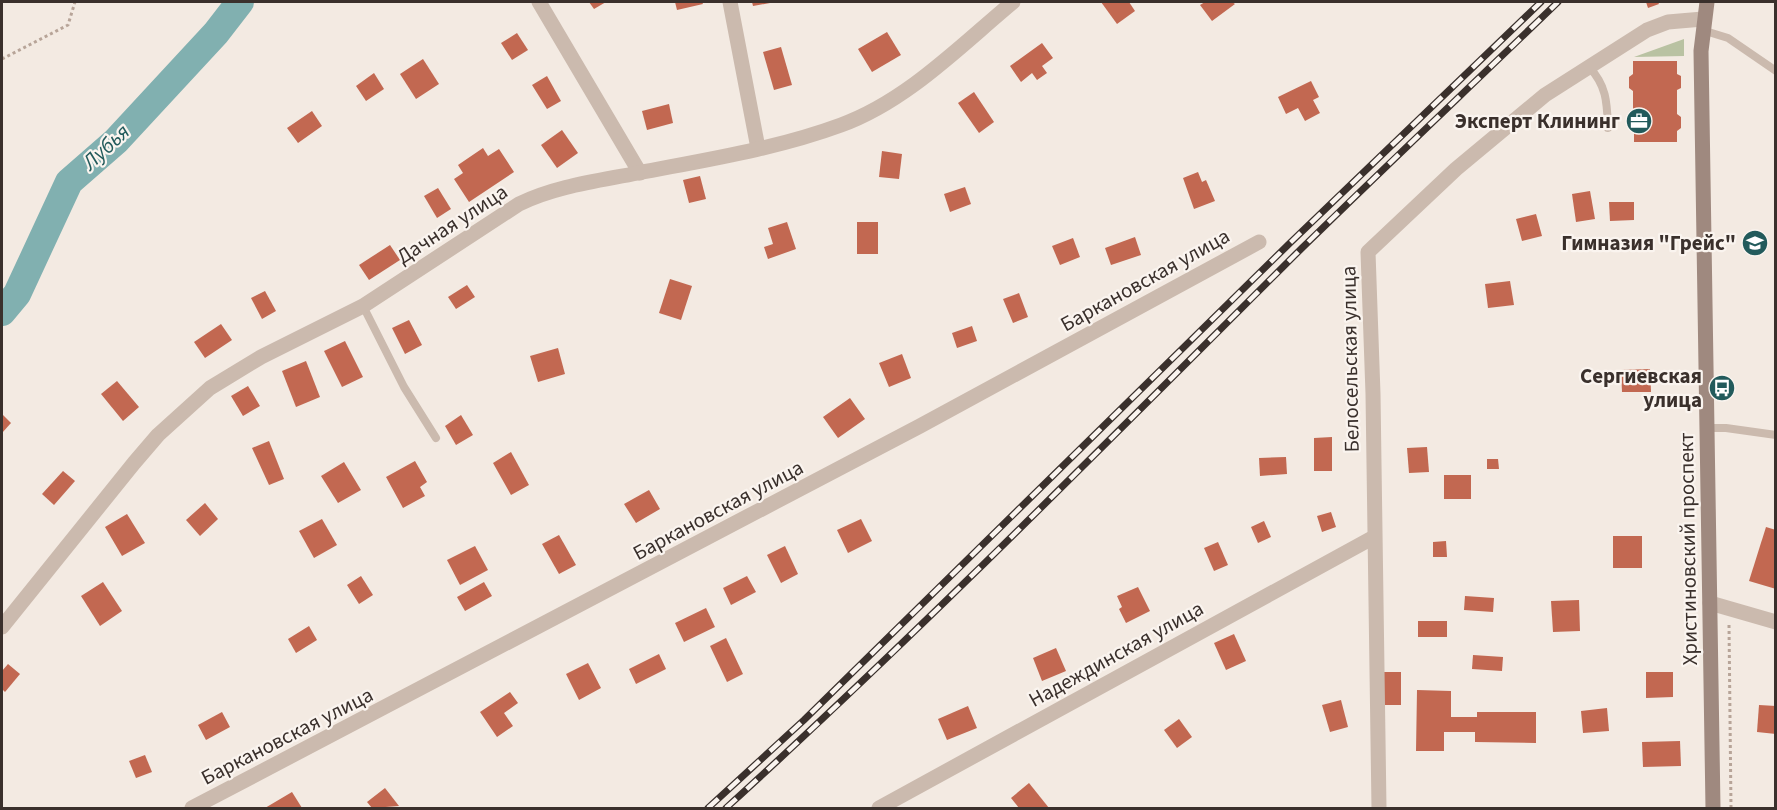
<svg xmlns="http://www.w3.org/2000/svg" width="1777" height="810" font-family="'Source Sans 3',sans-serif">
  <rect width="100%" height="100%" fill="#f3eae2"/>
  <polygon fill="#b9c2a2" points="1684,39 1684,56 1634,57"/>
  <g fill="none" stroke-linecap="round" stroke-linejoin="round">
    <polyline stroke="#81b0b0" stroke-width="28" points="2,312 17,294 69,182 116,141 216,33 240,2"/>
  </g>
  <g fill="#c26851">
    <polygon points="589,2 606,2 594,9"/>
    <polygon points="675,2 702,2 703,4 677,10"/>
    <polygon points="752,2 770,2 770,3 753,6"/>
    <polygon points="1101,2 1129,2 1135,11 1117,24"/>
    <polygon points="1205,2 1232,2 1235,4 1212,21 1200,5"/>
    <polygon points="1646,2 1658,2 1659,4 1648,8"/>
    <polygon points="887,32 901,55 872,72 858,49"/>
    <polygon points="517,33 528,50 512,60 501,43"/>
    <polygon points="1042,43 1053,58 1042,66 1047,73 1037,80 1032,73 1021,82 1010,66"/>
    <polygon points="781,47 792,85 774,90 763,52"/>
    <polygon points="423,59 439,84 416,99 400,74"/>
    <polygon points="1633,61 1677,61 1677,74 1681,76 1681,88 1677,90 1677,114 1681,117 1681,128 1677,131 1677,142 1634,142 1634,132 1629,129 1629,117 1633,115 1633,91 1629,88 1629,77 1633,74"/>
    <polygon points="374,73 384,89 366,101 356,86"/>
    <polygon points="547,76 561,101 547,109 532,85"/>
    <polygon points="1311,81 1319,97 1313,100 1320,113 1305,121 1298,108 1286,114 1278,97"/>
    <polygon points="974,92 994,122 979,133 958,103"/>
    <polygon points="669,104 673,123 647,130 642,111"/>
    <polygon points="312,111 322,126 298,143 287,128"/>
    <polygon points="562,130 578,153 557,168 541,145"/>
    <polygon points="483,148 488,156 499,149 514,172 469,202 454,179 463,173 458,165"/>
    <polygon points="882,151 902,154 899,179 879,177"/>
    <polygon points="1198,172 1202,182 1206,180 1215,201 1194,209 1183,178"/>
    <polygon points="700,176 706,199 689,203 683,180"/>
    <polygon points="965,187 971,204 950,212 944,194"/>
    <polygon points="438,188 451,209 437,218 424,196"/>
    <polygon points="1590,191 1595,219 1576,222 1572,194"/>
    <polygon points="1609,202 1634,202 1634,220 1610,221"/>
    <polygon points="1536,214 1542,236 1522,241 1516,219"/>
    <polygon points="787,222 796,249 768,259 764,247 773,244 768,228"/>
    <rect x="857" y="222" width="21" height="32"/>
    <polygon points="1135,237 1141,255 1111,265 1105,248"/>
    <polygon points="1073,238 1080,257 1060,265 1052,246"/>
    <polygon points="390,245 400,260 369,280 359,265"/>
    <polygon points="670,279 692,286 681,320 659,313"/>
    <polygon points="1510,281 1514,305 1488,308 1485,284"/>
    <polygon points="467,285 475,297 456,309 448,297"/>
    <polygon points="265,291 276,311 262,319 251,298"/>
    <polygon points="1019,293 1028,317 1013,323 1003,299"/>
    <polygon points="409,320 422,345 405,354 392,328"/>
    <polygon points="221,324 232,340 205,358 194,342"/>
    <polygon points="972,326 977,341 957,348 952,333"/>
    <polygon points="345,341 363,377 342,387 324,351"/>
    <polygon points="558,348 565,374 538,382 530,356"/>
    <polygon points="902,354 911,378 889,387 879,363"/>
    <polygon points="306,361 320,397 296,407 282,371"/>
    <polygon points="1650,369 1651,392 1622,392 1621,370"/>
    <polygon points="117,381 139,407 123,421 101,394"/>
    <polygon points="248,386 260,406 243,416 231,396"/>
    <polygon points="850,398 865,419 838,438 823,417"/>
    <polygon points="2,414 11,423 2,433"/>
    <polygon points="461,415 473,435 456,445 445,426"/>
    <polygon points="1332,437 1332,471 1314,471 1314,438"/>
    <polygon points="269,441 284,479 269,485 252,448"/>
    <polygon points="1427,447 1429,472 1409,473 1407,448"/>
    <polygon points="511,452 529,485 511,495 493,463"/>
    <polygon points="1286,457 1287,474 1260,476 1259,458"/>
    <polygon points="1487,459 1498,459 1499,469 1487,469"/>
    <polygon points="415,461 427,482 420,487 425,496 403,508 386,477"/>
    <polygon points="344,462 361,490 338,503 321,476"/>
    <polygon points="63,471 75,481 54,505 42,494"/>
    <rect x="1444" y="475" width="27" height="24"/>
    <polygon points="649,490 660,509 636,523 624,504"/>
    <polygon points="205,503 218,519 200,536 186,520"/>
    <polygon points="1331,512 1336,527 1322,532 1317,516"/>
    <polygon points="127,514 145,543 122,556 105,527"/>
    <polygon points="322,519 337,545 314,558 299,531"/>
    <polygon points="861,519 872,541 848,553 837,530"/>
    <polygon points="1264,521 1271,537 1258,543 1251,527"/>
    <polygon points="1766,527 1776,530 1776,589 1749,581"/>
    <polygon points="559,535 576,565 559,574 542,544"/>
    <rect x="1613" y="536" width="29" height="32"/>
    <polygon points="1446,541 1447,557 1433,557 1433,542"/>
    <polygon points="1218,542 1228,565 1214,571 1204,548"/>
    <polygon points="475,546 488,570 460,585 447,560"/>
    <polygon points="785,546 798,574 781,583 767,555"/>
    <polygon points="361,576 373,595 359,604 347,585"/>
    <polygon points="747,576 756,592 731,605 723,588"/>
    <polygon points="103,582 122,611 100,626 81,596"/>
    <polygon points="484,582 492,596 465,611 457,597"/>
    <polygon points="1138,587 1150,611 1126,623 1119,609 1122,607 1117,596"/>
    <polygon points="1465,596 1494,598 1493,612 1464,610"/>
    <polygon points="1579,600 1580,631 1553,632 1551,601"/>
    <polygon points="706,608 715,627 684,642 675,623"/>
    <rect x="1418" y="621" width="29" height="16"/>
    <polygon points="309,626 317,640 296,653 288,639"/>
    <polygon points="1234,634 1246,661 1226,670 1214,643"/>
    <polygon points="726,638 743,674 727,682 710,646"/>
    <polygon points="1056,648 1066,671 1042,681 1033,658"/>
    <polygon points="659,654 666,669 636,684 629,669"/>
    <polygon points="1473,655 1503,657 1502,671 1472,669"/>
    <polygon points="588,663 601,688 579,700 566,674"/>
    <polygon points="8,664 20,674 5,692 2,689 2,671"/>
    <rect x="1384" y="672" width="17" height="33"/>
    <polygon points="1646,672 1673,672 1673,697 1646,698"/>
    <polygon points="1417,690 1451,691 1451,717 1477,717 1477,712 1536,712 1536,743 1475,742 1475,732 1444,732 1444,751 1416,751"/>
    <polygon points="510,692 518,703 504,713 513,726 497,737 480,712"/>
    <polygon points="1341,700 1348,727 1330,732 1322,705"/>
    <polygon points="1759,705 1776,706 1776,734 1757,732"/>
    <polygon points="968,706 977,728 947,740 938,719"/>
    <polygon points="1607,708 1609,731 1583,733 1581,711"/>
    <polygon points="222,712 230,727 206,740 198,725"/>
    <polygon points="1179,719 1192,737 1177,748 1164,730"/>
    <polygon points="1680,741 1681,766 1643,767 1642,742"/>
    <polygon points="145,755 152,772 136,778 129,761"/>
    <polygon points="1029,783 1049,808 1019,808 1011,798"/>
    <polygon points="385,788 399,806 372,808 367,802"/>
    <polygon points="292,792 302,808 265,808"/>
  </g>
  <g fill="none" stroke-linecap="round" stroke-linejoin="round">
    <g stroke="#b7a498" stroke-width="3" stroke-dasharray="3 3" stroke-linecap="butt">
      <polyline points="2,59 68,25 75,2"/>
      <polyline points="1729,625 1731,808"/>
    </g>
    <g stroke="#cbbaae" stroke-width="8">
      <polyline points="1702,30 1728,38 1776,71"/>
      <path d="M1589,67C1607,86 1607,103 1608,128"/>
      <polyline points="363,306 404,387 436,438"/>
      <polyline points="1707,428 1726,428 1776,435"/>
    </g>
    <g stroke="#cbbaae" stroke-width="15">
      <polyline points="539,2 640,173"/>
      <polyline points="730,2 758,148"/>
      <polyline points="1710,603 1776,622"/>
      <path d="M2,627L134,463L158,435L210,388L261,357L363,306L519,204C556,186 598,181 638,173C705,160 776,149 841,125C907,101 960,46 1013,2"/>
      <polyline points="192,808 920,426 1259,242"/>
      <polyline points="879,808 1374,537"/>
      <polyline points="1379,808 1373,394 1368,252 1456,169 1545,95 1647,30 1668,22 1703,19"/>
    </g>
    <polyline stroke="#9f897f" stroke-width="15" points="1707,2 1701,51 1713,808"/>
    <defs>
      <g id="rail">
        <polyline points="708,808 804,720 1291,242 1541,2"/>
        <path d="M726,808C924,628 1112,437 1302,248C1387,165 1473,84 1558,2"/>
      </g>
    </defs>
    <use href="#rail" stroke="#3a302c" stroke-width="7"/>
    <use href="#rail" stroke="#faf4ef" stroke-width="4.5" stroke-dasharray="14" stroke-linecap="butt"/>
  </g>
  <defs>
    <symbol id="office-disc" viewBox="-11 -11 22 22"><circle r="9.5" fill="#225a5b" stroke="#faf4ef"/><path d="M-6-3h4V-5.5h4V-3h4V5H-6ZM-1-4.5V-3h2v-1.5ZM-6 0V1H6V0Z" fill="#fff"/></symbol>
    <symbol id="school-disc" viewBox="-11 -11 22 22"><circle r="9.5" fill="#225a5b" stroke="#faf4ef"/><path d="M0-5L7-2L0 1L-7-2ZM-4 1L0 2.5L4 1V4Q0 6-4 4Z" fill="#fff"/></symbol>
    <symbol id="bus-disc" viewBox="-11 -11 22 22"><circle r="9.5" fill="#225a5b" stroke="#faf4ef"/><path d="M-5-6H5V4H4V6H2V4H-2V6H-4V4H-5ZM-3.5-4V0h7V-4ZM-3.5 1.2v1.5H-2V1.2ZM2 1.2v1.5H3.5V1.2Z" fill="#fff"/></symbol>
  </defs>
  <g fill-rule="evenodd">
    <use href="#office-disc" x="1624" y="106" width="30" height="30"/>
    <use href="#school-disc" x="1740" y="228" width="30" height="30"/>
    <use href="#bus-disc" x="1707" y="373" width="30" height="30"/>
  </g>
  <g text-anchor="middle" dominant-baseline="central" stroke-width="4.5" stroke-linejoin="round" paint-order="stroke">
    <g font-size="21" font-weight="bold" fill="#3a302c" stroke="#faf4ef" text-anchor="end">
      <text x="1620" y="121">Эксперт Клининг</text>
      <text x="1736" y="243">Гимназия "Грейс"</text>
      <text x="1702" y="376">Сергиевская<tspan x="1702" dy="24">улица</tspan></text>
    </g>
    <g font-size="21" fill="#3a302c" stroke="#faf4ef">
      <text transform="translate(452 224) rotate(-33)">Дачная улица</text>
      <text transform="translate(1145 280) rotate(-29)">Баркановская улица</text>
      <text transform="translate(1350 359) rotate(-91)">Белосельская улица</text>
      <text transform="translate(718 510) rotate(-28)">Баркановская улица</text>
      <text transform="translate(1688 549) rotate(-91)">Христиновский проспект</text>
      <text transform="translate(1116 654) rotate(-29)">Надеждинская улица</text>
      <text transform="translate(287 736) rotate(-27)">Баркановская улица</text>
    </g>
    <g font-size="22" font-style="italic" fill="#225a5b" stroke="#faf4ef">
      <text transform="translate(106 147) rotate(-43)">Лубья</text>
    </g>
  </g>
  <rect width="1777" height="810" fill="none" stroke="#3a302c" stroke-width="6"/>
</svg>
